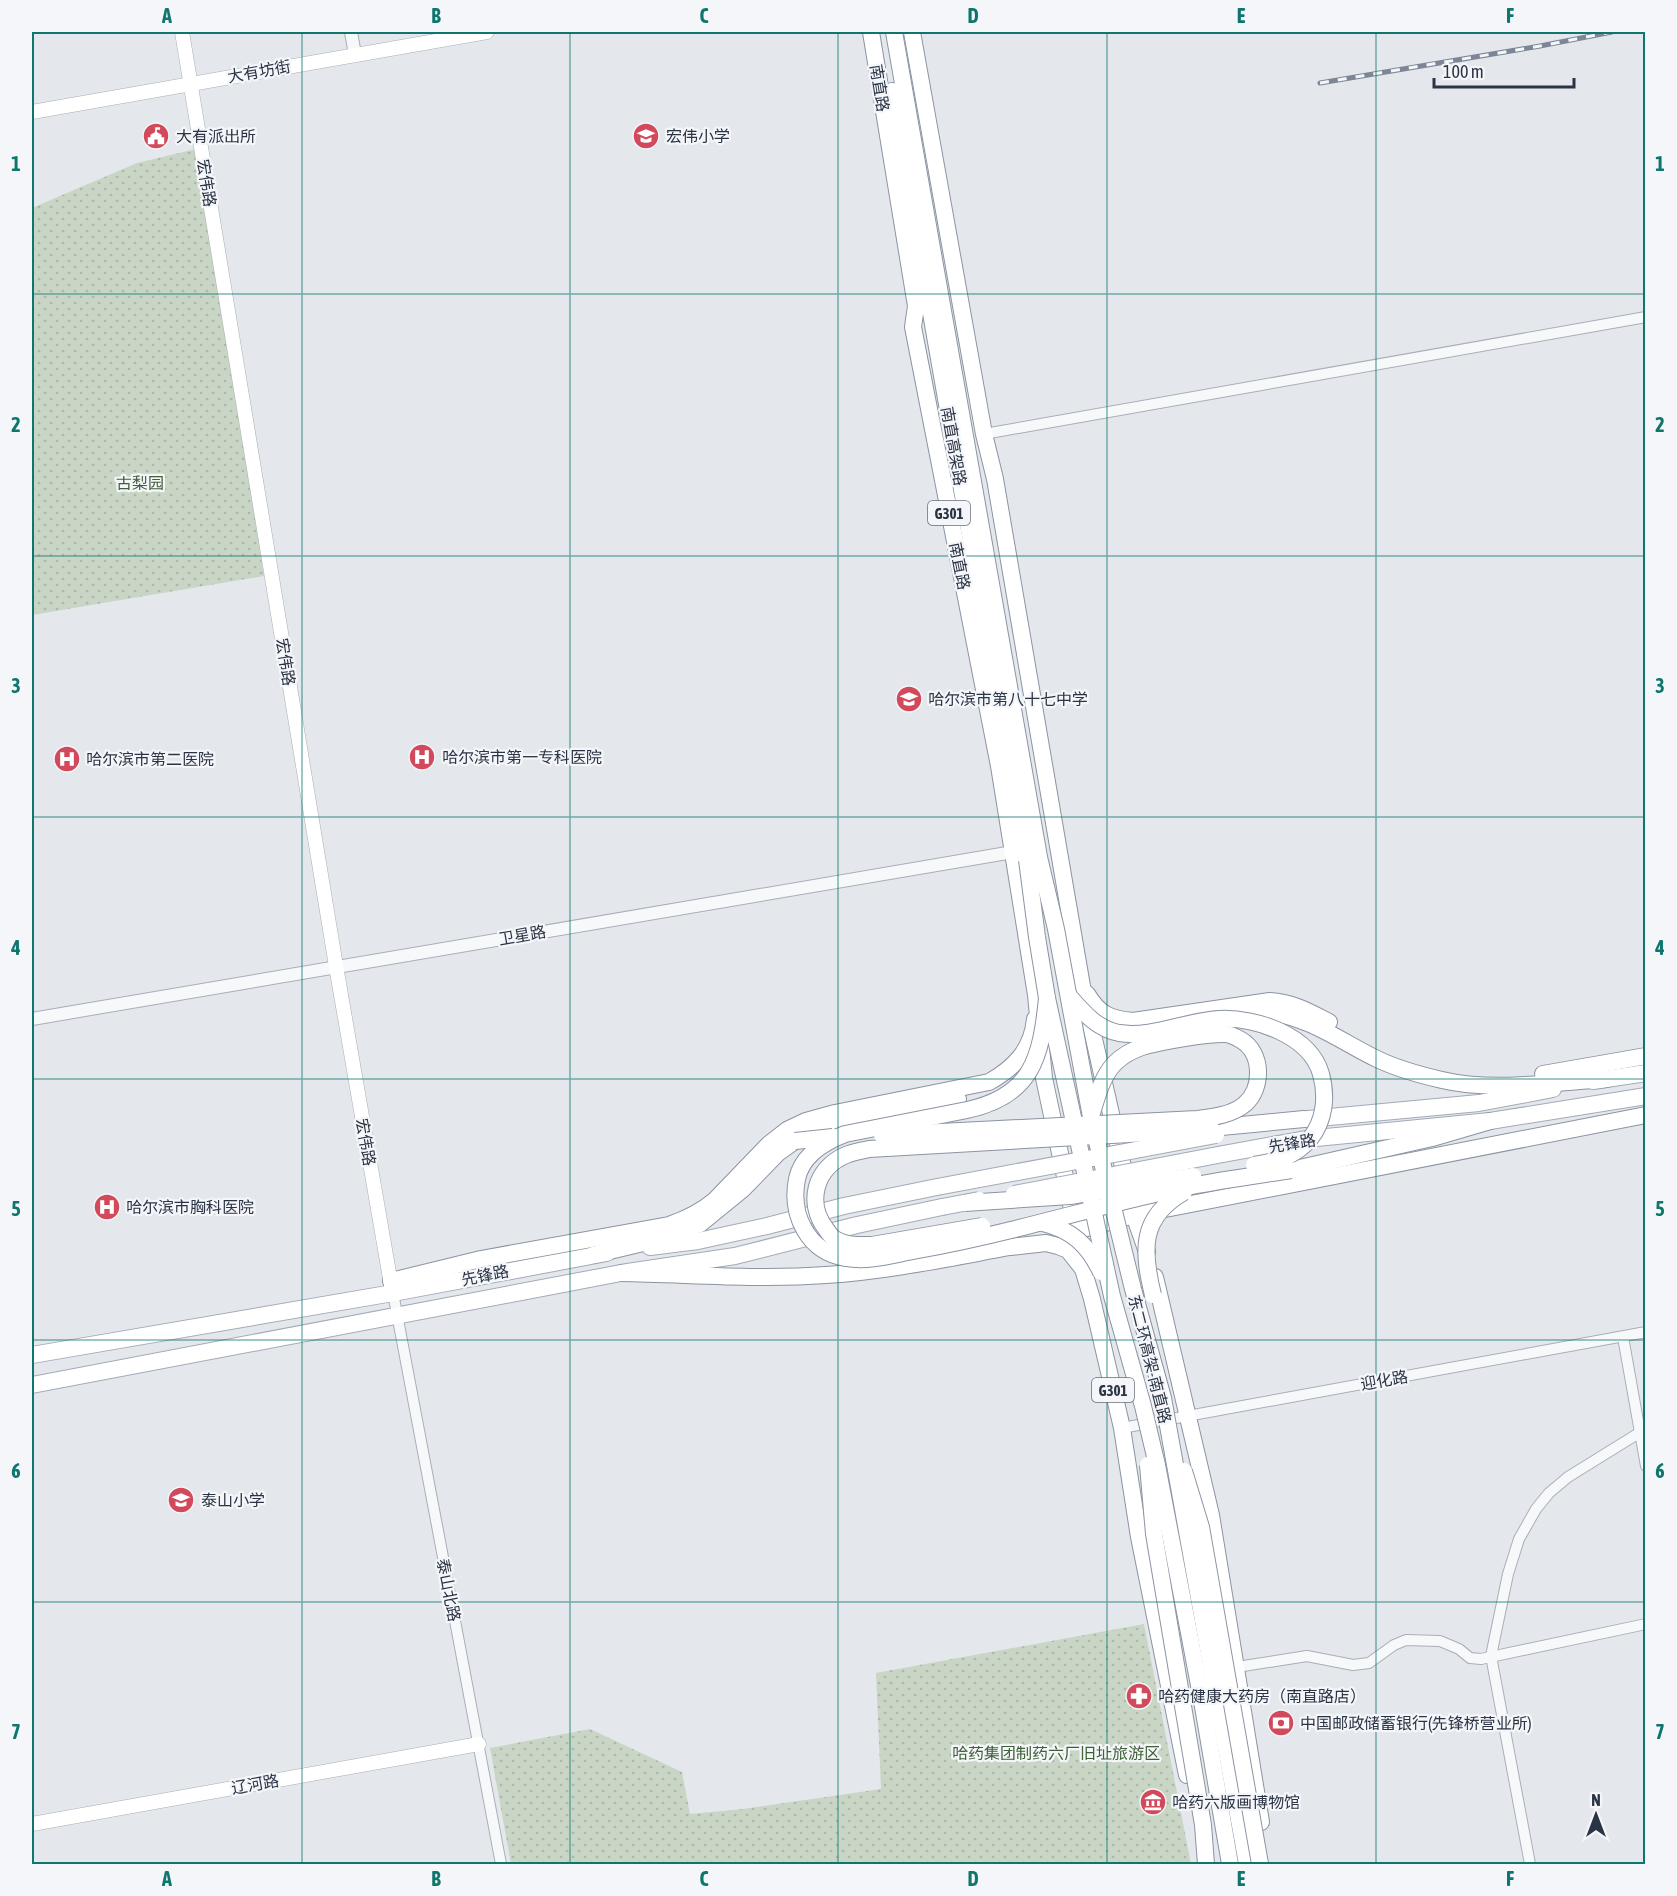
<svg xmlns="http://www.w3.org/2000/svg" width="1677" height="1896" font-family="'Asap Condensed','Noto Sans SC',sans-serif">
  <defs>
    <pattern id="park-dots" width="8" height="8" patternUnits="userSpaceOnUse" patternTransform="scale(1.5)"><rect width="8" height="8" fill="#c9d6c5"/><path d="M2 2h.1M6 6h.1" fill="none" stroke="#adb8ab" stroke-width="1.8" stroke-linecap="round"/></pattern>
  </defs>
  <rect width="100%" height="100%" fill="#e4e7ec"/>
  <g fill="url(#park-dots)">
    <polygon points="196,149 264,576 32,615 32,208 137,163"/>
    <polygon points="1144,1624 1191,1864 511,1864 490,1748 590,1729 682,1772 690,1814 743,1809 881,1789 876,1673"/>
  </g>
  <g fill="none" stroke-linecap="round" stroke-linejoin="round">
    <defs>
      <g id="minor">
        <polyline points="984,434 1646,317"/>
        <polyline points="393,1293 501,1864"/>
        <polyline points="1623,1337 1646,1466"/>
        <polyline points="1122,1428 1646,1332"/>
        <polyline points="1237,1667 1307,1656 1353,1665 1369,1663 1394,1645 1406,1640 1440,1641 1459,1649 1470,1658 1481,1659 1646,1624"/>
        <polyline points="1530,1864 1491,1656 1508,1574 1519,1539 1536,1509 1549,1493 1568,1477 1639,1433"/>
      </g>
      <g id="tertiary">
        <polyline points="351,32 355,55"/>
        <polyline points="32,1019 1013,852"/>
      </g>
      <g id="secondary">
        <polyline points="182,32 336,966 392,1290"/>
        <polyline points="32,112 487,32"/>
        <polyline points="32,1824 479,1744"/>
      </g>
      <g id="primary">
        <polyline points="1593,1081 1646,1073"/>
        <polyline points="1308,1119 1479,1103 1553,1089"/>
        <polyline points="1223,1154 1306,1139 1490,1121 1646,1096"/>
        <polyline points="650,1247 698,1241 767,1226 844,1206 937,1187"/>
        <polyline points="32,1355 393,1293 607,1253"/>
        <polyline points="32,1385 621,1273 735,1256 857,1225 942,1207"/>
      </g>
      <g id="trunk">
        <polyline points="871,32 916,306 913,327 999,766 1036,995 1044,1078 1077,1233 1068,1250"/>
        <polyline points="894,32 1039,857"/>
        <polyline points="912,32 984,434 995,479 1082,986 1134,1215 1147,1252"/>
        <polyline points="892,91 1027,860"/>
        <path d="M1087,994C1099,1014 1110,1019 1133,1021L1270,1001C1292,1002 1310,1012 1329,1022"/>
        <path d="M1232,1017C1245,1015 1259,1012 1273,1013C1310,1018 1344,1043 1377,1059C1398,1069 1420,1075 1442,1080C1491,1092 1556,1082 1607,1079"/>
        <polyline points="1543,1074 1646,1056"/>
        <polyline points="1211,1128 1304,1119"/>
        <polyline points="1291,1170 1432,1138 1490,1121"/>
        <polyline points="1077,1233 1083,1229 1134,1215 1191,1204 1646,1115"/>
        <polyline points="593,1255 664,1238 700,1224 743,1189 778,1153 795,1141 822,1129 958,1099"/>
        <path d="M621,1273C689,1274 758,1280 826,1275C888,1271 949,1258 1010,1247L1046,1243L1058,1246L1068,1250L1083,1269L1092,1299L1122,1428L1139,1537L1187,1775"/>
        <polyline points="1155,1277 1211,1515 1261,1822"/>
        <path d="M391,1281L481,1259L669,1225C686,1219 701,1212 715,1200L769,1144L787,1130L806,1121L835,1113L989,1082C1014,1068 1032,1050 1035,1019"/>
        <polyline points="1217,1698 1247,1864"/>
        <polyline points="1202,1701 1230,1864"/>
      </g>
    </defs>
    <use href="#minor" stroke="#a9aeb7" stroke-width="12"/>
    <use href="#tertiary" stroke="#a9aeb7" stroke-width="14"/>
    <use href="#secondary" stroke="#a9aeb7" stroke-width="15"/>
    <use href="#primary" stroke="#a3abb8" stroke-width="18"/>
    <use href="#trunk" stroke="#8b94a3" stroke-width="18"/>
    <use href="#minor" stroke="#f7f8fa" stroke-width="10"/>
    <use href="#tertiary" stroke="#f7f8fa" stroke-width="12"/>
    <use href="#secondary" stroke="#fff" stroke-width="14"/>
    <use href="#primary" stroke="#fff" stroke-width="16"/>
    <use href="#trunk" stroke="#fff" stroke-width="16"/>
    <defs>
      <polyline id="rail" points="1320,83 1540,46 1612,32"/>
    </defs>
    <use href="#rail" stroke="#7d8696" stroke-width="5"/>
    <use href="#rail" stroke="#f4f6f9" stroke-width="3" stroke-dasharray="9" stroke-linecap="butt"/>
    <defs>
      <g id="primary-bridge">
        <polyline points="937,1187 1216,1135"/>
        <polyline points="1014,1194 1223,1154"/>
        <polyline points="942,1207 979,1200"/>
      </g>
      <g id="trunk-bridge">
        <polyline points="1039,857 1056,929 1091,1117 1133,1289 1163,1398 1217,1698"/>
        <polyline points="1027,860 1037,937 1047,998 1112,1296 1143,1406 1157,1465 1202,1701"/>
        <path d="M1069,996C1083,1012 1097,1029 1119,1033C1152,1038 1186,1021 1219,1019C1255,1017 1310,1035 1321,1074C1327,1096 1325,1120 1310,1139C1296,1156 1275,1162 1254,1165"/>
        <path d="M1047,998C1041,1058 1032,1096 967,1110L845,1134C824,1142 802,1155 797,1179C790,1214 807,1252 846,1258C868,1262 892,1255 913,1251C946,1245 979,1238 1011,1230C1072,1215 1135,1197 1197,1185C1228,1179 1260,1175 1291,1170"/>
        <path d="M882,1135L1197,1119C1214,1117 1232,1115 1245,1104C1263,1088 1263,1053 1241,1040C1236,1037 1229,1034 1224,1034C1205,1034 1161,1041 1142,1047C1133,1050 1122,1056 1115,1063C1102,1076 1097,1097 1092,1113"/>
        <polyline points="795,1141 833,1137"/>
        <polyline points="965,1203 1070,1196 1193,1176"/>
        <path d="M1043,1223C1072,1230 1088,1245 1101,1272"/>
        <path d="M982,1226L872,1245C859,1245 846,1246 835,1239C831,1237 829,1233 826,1229C806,1203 815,1168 846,1155C853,1152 861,1151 869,1149L1147,1133L1211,1128"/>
        <path d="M1153,1295C1142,1250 1140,1217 1184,1192"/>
        <polyline points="1148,1465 1154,1534 1203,1825 1206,1864"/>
        <polyline points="1184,1471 1201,1527 1260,1864"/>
      </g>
    </defs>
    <use href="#primary-bridge" stroke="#a3abb8" stroke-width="18" stroke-linecap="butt"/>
    <use href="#trunk-bridge" stroke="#8b94a3" stroke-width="18" stroke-linecap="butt"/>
    <use href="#primary-bridge" stroke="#fff" stroke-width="16"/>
    <use href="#trunk-bridge" stroke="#fff" stroke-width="16"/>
  </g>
  <path fill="none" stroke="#0f766e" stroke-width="1.5" stroke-opacity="0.55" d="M302,32V1864M570,32V1864M838,32V1864M1107,32V1864M1376,32V1864M32,294H1646M32,556H1646M32,817H1646M32,1079H1646M32,1340H1646M32,1602H1646"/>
  <defs>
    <symbol id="civic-disc" viewBox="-11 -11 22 22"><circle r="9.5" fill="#d1495b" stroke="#f4f6f9"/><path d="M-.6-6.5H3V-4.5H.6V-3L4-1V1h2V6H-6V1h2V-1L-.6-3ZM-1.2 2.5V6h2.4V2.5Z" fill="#fff"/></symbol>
    <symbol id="school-disc" viewBox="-11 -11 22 22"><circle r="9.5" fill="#d1495b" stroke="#f4f6f9"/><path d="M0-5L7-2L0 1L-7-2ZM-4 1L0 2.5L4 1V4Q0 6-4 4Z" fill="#fff"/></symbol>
    <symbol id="hospital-disc" viewBox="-11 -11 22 22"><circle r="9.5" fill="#d1495b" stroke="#f4f6f9"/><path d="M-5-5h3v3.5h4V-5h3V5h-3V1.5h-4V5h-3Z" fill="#fff"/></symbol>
    <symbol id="pharmacy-disc" viewBox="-11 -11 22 22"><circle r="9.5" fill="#d1495b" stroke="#f4f6f9"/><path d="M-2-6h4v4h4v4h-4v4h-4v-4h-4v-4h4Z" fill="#fff"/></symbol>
    <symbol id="bank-disc" viewBox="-11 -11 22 22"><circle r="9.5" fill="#d1495b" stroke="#f4f6f9"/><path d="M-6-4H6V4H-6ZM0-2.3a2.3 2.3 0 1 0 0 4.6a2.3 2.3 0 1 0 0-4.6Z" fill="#fff"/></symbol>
    <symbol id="museum-disc" viewBox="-11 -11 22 22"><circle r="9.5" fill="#d1495b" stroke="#f4f6f9"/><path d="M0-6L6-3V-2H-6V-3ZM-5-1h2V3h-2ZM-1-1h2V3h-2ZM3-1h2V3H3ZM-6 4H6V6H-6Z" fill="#fff"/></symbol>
  </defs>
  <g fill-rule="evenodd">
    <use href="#civic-disc" x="141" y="121" width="30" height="30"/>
    <use href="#school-disc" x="631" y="121" width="30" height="30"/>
    <use href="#school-disc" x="894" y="684" width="30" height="30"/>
    <use href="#hospital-disc" x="407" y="742" width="30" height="30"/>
    <use href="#hospital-disc" x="52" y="744" width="30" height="30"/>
    <use href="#hospital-disc" x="92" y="1192" width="30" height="30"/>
    <use href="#school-disc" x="166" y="1485" width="30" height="30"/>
    <use href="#pharmacy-disc" x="1124" y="1681" width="30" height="30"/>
    <use href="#bank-disc" x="1266" y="1708" width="30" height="30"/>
    <use href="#museum-disc" x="1138" y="1787" width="30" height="30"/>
  </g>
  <g text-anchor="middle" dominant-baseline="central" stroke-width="4.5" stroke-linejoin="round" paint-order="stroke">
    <g fill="#f4f6f9" stroke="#676e7b" stroke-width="1.5">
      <rect x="928" y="501" width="42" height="24" rx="4.5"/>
      <rect x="1092" y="1378" width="42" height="24" rx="4.5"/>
    </g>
    <g font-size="15" font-weight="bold" fill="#2b3445">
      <text x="949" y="513">G301</text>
      <text x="1113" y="1390">G301</text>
    </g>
    <g font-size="16" fill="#2b3445" stroke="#f4f6f9">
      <text transform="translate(259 71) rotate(-10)">大有坊街</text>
      <text transform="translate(880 88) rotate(81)">南直路</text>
      <text transform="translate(207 183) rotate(81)">宏伟路</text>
      <text transform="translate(954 446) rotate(80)">南直高架路</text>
      <text transform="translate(960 566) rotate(79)">南直路</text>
      <text transform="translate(286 662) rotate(81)">宏伟路</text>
      <text transform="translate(522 935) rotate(-10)">卫星路</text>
      <text transform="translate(366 1142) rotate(80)">宏伟路</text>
      <text transform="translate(1292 1143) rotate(-9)">先锋路</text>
      <text transform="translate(485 1275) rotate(-11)">先锋路</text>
      <text transform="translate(1150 1359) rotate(76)">东二环高架-南直路</text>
      <text transform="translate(1384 1380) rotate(-10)">迎化路</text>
      <text transform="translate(449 1590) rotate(79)">泰山北路</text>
      <text transform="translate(255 1784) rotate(-10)">辽河路</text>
    </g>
    <g font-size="16" fill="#2b3445" stroke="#f4f6f9" text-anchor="start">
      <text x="176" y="136">大有派出所</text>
      <text x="666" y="136">宏伟小学</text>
      <text x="928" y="699">哈尔滨市第八十七中学</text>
      <text x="442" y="757">哈尔滨市第一专科医院</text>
      <text x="86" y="759">哈尔滨市第二医院</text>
      <text x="126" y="1207">哈尔滨市胸科医院</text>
      <text x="201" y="1500">泰山小学</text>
      <text x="1158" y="1696">哈药健康大药房（南直路店）</text>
      <text x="1300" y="1723">中国邮政储蓄银行(先锋桥营业所)</text>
      <text x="1172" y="1802">哈药六版画博物馆</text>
    </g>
    <g font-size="16" fill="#3f6138" stroke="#f4f6f9">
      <text x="140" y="483">古梨园</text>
      <text x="1056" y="1753">哈药集团制药六厂旧址旅游区</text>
    </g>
  </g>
  <rect width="1677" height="1896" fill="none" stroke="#f4f6f9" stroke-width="66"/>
  <g transform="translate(1596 1815)" stroke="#f4f6f9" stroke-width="4.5" paint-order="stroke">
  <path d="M0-4.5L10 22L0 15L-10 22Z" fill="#2b3445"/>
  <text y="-9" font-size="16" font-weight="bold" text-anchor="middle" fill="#2b3445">N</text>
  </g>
  <path d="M1434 78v9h140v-9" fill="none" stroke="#2b3445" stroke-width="3"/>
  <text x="1443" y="78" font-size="18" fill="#2b3445" stroke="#f4f6f9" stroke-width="4.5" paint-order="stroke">100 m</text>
  <rect x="33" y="33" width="1611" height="1830" fill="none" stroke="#0f766e" stroke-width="2"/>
  <g font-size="20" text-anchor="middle" font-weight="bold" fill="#0f766e">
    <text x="167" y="23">A</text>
    <text x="436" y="23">B</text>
    <text x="704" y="23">C</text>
    <text x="973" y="23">D</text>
    <text x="1241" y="23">E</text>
    <text x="1510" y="23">F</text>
    <text x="16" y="171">1</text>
    <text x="1660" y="171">1</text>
    <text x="16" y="432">2</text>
    <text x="1660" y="432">2</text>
    <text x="16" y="693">3</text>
    <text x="1660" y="693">3</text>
    <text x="16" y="955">4</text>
    <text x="1660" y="955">4</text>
    <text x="16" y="1216">5</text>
    <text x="1660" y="1216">5</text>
    <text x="16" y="1478">6</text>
    <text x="1660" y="1478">6</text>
    <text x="16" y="1739">7</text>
    <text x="1660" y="1739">7</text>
    <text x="167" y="1886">A</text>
    <text x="436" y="1886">B</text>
    <text x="704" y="1886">C</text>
    <text x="973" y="1886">D</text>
    <text x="1241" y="1886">E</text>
    <text x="1510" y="1886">F</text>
  </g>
</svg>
